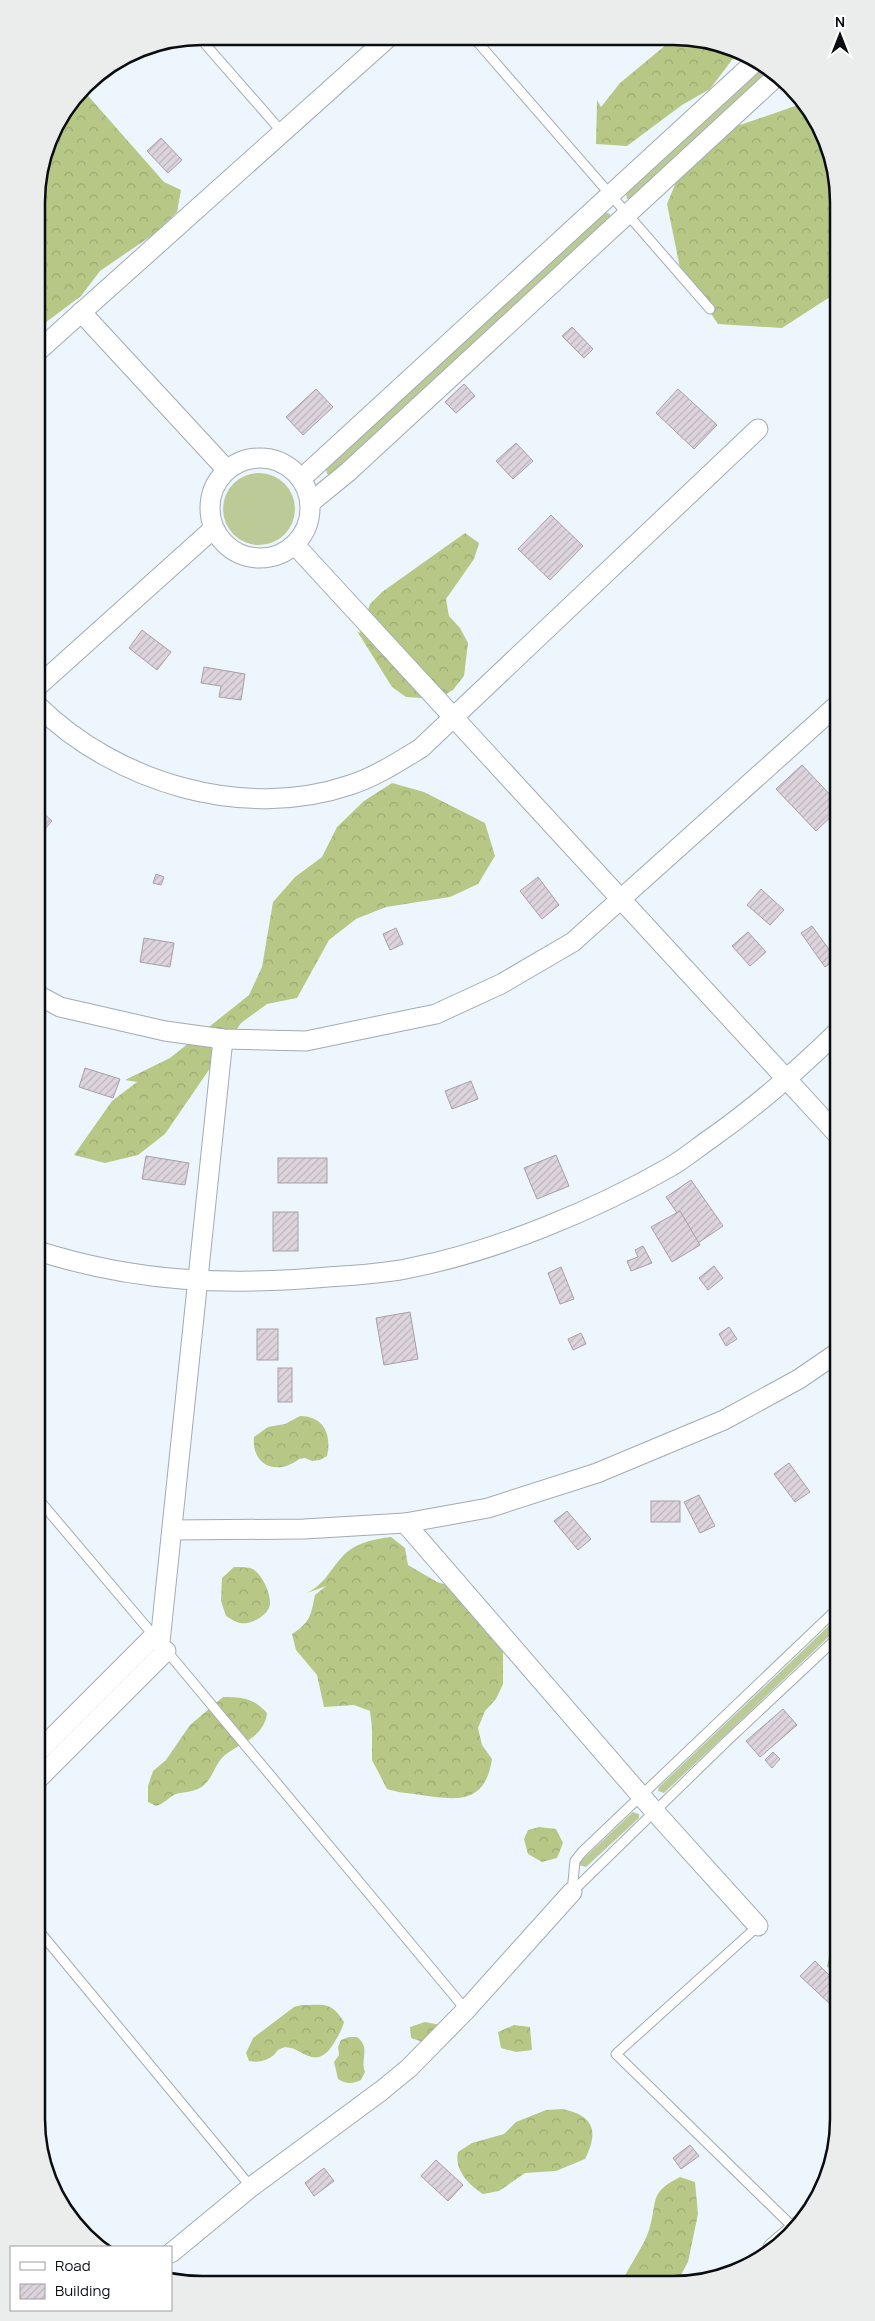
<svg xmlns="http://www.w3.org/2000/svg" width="875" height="2321" font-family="Manrope,sans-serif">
  <defs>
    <pattern id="forest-crowns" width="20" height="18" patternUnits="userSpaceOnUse" patternTransform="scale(1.25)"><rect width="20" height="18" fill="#b7c886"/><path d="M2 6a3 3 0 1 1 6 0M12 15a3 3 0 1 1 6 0" fill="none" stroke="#9cab73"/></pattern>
    <pattern id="building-hatch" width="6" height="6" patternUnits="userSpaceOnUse" patternTransform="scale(1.25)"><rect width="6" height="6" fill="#ddd4dd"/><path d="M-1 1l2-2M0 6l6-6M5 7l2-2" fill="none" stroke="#bcb5bd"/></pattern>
  </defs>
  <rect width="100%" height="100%" fill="#eef6fd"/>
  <g fill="#bcca98">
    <polygon points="764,65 771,70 631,199 627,199 626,193"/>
    <polygon points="605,212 610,214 610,217 331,474 327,474 326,469"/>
    <circle cx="259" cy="509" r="36"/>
    <polygon points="838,1617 838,1628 664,1793 658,1791 659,1787"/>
    <polygon points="633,1812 639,1814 639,1818 586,1867 579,1865 581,1861"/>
  </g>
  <g fill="url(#forest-crowns)">
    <polygon points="673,39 706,39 738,52 710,89 682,105 627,146 596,144 597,100 601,107 620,83"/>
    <polygon points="83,90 164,182 181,190 177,212 154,234 100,271 81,296 37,329 37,191 53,129"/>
    <polygon points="804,103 817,119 836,169 836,293 782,328 718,324 680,268 667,204 693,141"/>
    <polygon points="465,533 479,543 474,559 446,599 449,616 460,628 468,643 464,676 453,690 438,699 406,697 392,687 357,631 360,633 370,604 382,592"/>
    <polygon points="392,783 424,792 485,823 495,856 478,884 450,897 386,907 356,919 329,940 297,998 267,1004 241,1023 165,1134 138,1155 105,1163 74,1155 112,1101 137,1082 125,1080 170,1058 249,995 262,967 273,902 295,877 322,857 337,827 364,801"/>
    <path d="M300,1416C324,1416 332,1435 327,1456L320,1460L312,1461L305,1458L299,1459C278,1476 251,1466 254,1437L268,1427L285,1424Z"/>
    <path d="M391,1537L405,1548L408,1565L437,1582L471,1592L483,1605L503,1652V1684L496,1699L485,1711L478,1728L482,1745L492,1759C485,1805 457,1800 421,1795C409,1793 399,1793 387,1789L372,1760V1728L370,1711L354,1705L324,1707L317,1675L296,1650L292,1634C310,1623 311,1615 315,1595L326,1586L307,1593C327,1582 328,1572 342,1557C354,1543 374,1539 391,1537Z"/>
    <path d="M234,1567C239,1567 245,1567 250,1568C261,1571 271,1593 270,1604C269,1615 251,1625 240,1623C235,1622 231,1619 226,1616L221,1601L222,1578Z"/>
    <path d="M223,1697C242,1697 254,1698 267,1713C264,1738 241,1742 225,1755C216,1762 213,1777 205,1784C196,1793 186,1791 176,1794C169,1797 164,1804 156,1806L148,1802V1786L153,1771L166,1760L190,1725Z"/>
    <polygon points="539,1827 556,1829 563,1843 557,1858 542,1862 528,1854 524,1839 528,1830"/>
    <polygon points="838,1939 838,1971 827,1967 830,1951"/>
    <path d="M302,2005C324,2005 331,2001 344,2022C342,2030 338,2036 334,2043C313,2077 298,2039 280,2049C277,2050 276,2053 274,2055C266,2061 259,2063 249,2061L246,2053L253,2038L294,2007Z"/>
    <polygon points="425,2022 441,2025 426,2043 411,2038 410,2027"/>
    <polygon points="514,2025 530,2027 532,2050 516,2052 501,2048 498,2032"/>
    <path d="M349,2037H357C371,2048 360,2058 365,2072L361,2080C352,2084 346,2084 338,2079L334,2062L339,2055L338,2047L341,2040Z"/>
    <path d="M838,2062V2093L836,2094C826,2082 831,2074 838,2062Z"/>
    <path d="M563,2109C594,2116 599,2131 585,2159L556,2171L525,2173L499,2191L483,2194C469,2185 454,2170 458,2152L472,2143L504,2134L516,2122L546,2110Z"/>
    <path d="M680,2177L695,2182L698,2214L688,2262L677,2282H622C630,2264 643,2248 649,2230C658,2201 648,2193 680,2177Z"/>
  </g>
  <g fill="url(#building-hatch)" stroke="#a79fa8">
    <polygon points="161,138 182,160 168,173 147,151"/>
    <polygon points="572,327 593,349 584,358 562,336"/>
    <polygon points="464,384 475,396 456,413 445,402"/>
    <polygon points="316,389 333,407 303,435 286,417"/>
    <polygon points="678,389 717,425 694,449 656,413"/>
    <polygon points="516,443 533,461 513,479 496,461"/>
    <polygon points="551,515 583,546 550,580 518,549"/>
    <polygon points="142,630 171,652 157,670 129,648"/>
    <polygon points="204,667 245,674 241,700 219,697 221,686 201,683"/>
    <polygon points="802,765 836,801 836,812 816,831 776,789"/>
    <polygon points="40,810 52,821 38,837 38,813"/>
    <polygon points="156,874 164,877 161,885 153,883"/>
    <polygon points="538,877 559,905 542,919 520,891"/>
    <polygon points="761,889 784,910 770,925 747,905"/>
    <polygon points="812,926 836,959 825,967 801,933"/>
    <polygon points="396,928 403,944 390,950 383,934"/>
    <polygon points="748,932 766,952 750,966 732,946"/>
    <polygon points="144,938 174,943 170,967 140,962"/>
    <polygon points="85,1068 120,1079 113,1098 79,1087"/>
    <polygon points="471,1081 478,1099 452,1109 445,1091"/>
    <polygon points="556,1155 569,1186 537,1199 524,1168"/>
    <polygon points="146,1156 189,1163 185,1185 142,1179"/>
    <rect x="278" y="1158" width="49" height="25"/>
    <polygon points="691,1180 723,1226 698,1243 666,1197"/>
    <polygon points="680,1211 700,1245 672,1262 651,1227"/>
    <rect x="273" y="1212" width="25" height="39"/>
    <polygon points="643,1246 652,1263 631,1271 627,1261 638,1257 635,1250"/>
    <polygon points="714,1266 723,1278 708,1290 699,1278"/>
    <polygon points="561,1267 574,1299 560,1304 548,1273"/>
    <polygon points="410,1312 418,1359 384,1365 376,1318"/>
    <polygon points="729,1327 737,1339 726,1346 719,1334"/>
    <rect x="257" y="1329" width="21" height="31"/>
    <polygon points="581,1333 586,1344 573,1350 568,1339"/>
    <rect x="278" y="1368" width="14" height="34"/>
    <polygon points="789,1463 810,1492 795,1502 774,1474"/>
    <polygon points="699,1495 715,1526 700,1533 684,1502"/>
    <rect x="651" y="1501" width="29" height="21"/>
    <polygon points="567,1511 591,1539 578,1550 554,1521"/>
    <polygon points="783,1709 797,1725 760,1757 746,1741"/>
    <polygon points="773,1752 780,1759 772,1768 765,1760"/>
    <polygon points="815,1961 838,1984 838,1995 830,2004 800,1976"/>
    <polygon points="690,2145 699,2156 681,2169 673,2158"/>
    <polygon points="436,2160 463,2185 448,2201 421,2176"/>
    <polygon points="324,2168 334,2181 314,2196 305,2183"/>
  </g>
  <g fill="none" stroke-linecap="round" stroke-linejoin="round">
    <defs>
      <g id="lane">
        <polyline points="199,37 282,132"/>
        <polyline points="474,38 710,309"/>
        <polyline points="39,1500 155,1637"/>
        <polyline points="165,1649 466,2010"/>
        <polyline points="572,1892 575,1861 582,1852 838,1608"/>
        <polyline points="572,1892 727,1741 838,1637"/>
        <polyline points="758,1926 616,2054 795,2229"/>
        <polyline points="39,1931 251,2187"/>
      </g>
      <g id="street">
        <polyline points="81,312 227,470"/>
        <polyline points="37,352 389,37"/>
        <circle cx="260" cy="508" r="50"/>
        <polyline points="301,479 757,60"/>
        <polyline points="310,503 348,472 778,75"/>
        <polyline points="295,545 837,1134"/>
        <polyline points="37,687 213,529"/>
        <path d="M37,705C116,783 244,821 350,785C375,777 398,762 421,748L758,429"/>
        <polyline points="38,995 60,1007 165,1031 223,1039 306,1041 436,1014 501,984 573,942 836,706"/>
        <path d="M38,1251C135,1282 227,1286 328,1277C355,1275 384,1274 410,1268C496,1251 595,1210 670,1167C684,1159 697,1148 710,1139C757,1106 796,1072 837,1032"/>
        <polyline points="405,1523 656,1813 758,1926"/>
        <polyline points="172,1530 304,1529 405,1523 488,1508 597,1473 724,1420 799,1379 837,1353"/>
        <polyline points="160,1642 223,1039"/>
        <polyline points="39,1751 154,1636"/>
        <polyline points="39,1778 166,1651"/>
        <polyline points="773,2248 801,2224"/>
        <polyline points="171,2253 251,2187 381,2091 409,2068 466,2010 572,1892"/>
      </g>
    </defs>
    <use href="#lane" stroke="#a2abb3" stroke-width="11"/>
    <use href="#street" stroke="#a2abb3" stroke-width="21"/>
    <use href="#lane" stroke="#fff" stroke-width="9"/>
    <use href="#street" stroke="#fff" stroke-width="19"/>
  </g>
  <path d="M0 0H875V2321H0ZM202 45H673A157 157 0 0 1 830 202V2119A157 157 0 0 1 673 2276H202A157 157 0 0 1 45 2119V202A157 157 0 0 1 202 45Z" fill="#ebecec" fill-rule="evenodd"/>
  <path fill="none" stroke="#0a0d10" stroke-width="2.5" d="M202 45H673A157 157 0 0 1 830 202V2119A157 157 0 0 1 673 2276H202A157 157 0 0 1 45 2119V202A157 157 0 0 1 202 45Z"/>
  <rect x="10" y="2246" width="162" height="65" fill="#ffffff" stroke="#9d9e9f"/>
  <rect x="20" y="2262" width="25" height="8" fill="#ffffff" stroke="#9d9e9f"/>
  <text x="55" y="2271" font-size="15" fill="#0a0d10">Road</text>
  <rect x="20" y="2284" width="25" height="15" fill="url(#building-hatch)" stroke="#9d9e9f"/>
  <text x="55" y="2296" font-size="15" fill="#0a0d10">Building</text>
  <g transform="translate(840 35)" stroke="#ffffff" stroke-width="4" paint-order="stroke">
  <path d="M0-4L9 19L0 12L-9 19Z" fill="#0a0d10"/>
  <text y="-8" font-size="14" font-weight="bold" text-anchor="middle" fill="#0a0d10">N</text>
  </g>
</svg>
